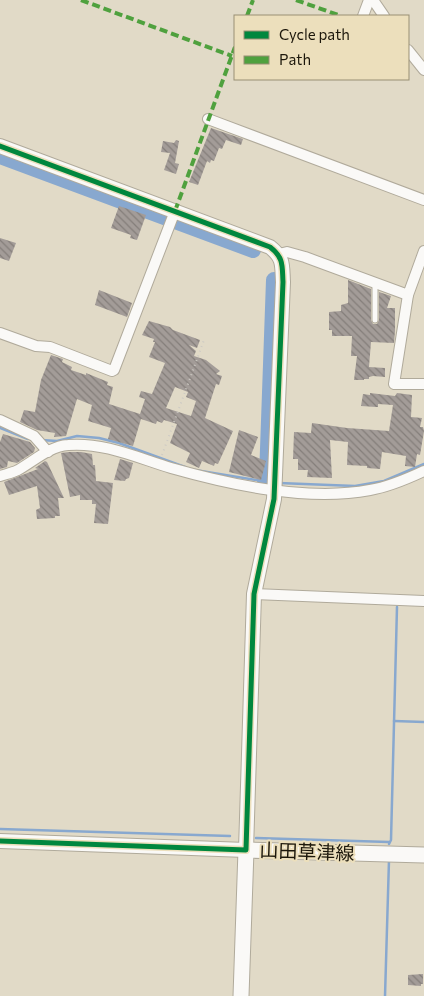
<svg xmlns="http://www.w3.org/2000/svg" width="424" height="996" font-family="Commissioner,'Noto Sans JP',sans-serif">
  <defs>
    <pattern id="building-back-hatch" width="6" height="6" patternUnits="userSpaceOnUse" patternTransform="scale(1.25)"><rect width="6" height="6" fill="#a39c98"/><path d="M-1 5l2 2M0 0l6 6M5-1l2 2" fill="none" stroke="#847e7a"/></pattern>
  </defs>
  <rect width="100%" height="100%" fill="#e1dac7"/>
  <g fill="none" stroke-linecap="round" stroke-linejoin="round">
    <g stroke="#88a8cf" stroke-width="2.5">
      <polyline points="0,428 28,439"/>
      <polyline points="41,440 57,441 77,436 99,438 119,443 185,467"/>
      <polyline points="195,470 269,482"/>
      <polyline points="279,483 355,486 384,481 424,464"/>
      <polyline points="394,721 424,722"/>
      <polyline points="0,829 230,836"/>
      <polyline points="256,838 389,842"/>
      <polyline points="389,844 391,840 397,607"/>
      <polyline points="385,996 389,860"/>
    </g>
    <g stroke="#88a8cf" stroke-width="16">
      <polyline points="0,156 253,250"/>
      <polyline points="265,482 267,477 274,280"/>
    </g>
  </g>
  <g fill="url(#building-back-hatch)" fill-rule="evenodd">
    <polygon points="211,128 243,139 241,145 226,140 222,149 219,148 214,161 211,160 210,163 207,161 198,185 189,182"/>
    <polygon points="176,140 179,141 175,163 179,164 176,174 164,170 170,153 161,152 163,141 174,143"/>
    <polygon points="119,206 146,215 137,240 130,238 131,235 111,228"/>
    <polygon points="0,238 16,243 9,261 0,258"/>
    <polygon points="348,280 371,289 371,320 373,324 377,324 379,320 379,292 391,296 387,308 395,308 395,331 394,343 371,342 369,367 385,368 385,377 373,376 369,377 369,379 364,379 364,380 354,380 357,356 351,356 352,336 332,336 332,330 329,330 329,312 341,311 341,305 348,303"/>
    <polygon points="99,290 132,303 127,317 95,305"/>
    <path d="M149,321L170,327L173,330L200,340L197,348L189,345L196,351L194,356L206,360L220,371L216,374L222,376L219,385L216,384L205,418L233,431L218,464L215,463L214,466L202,461L199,468L186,462L190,453L170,443L177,424L164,420L162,423L157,421L156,424L141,419L133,446L108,439L111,428L88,421L92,405L77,399L66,436L54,437L55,433L37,430L20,422L24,410L35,412L41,380L51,355L63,359L62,362L72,367L71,370L86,375V373L108,382L107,385L113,387L109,404L140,414L145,399L139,397L141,391L152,394L165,363L149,357L155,342H153L154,339L142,335ZM175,387L188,392L186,397L196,401L191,416L166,408Z"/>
    <polygon points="370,393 395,396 397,393 412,395 411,417 422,418 420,427 423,427 424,431 420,455 417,454 415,467 405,466 406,456 382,452 380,469 367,468 367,466 347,465 348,442 330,440 332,478 307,477 308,470 298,470 298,459 293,459 294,432 311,433 312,423 347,428 389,431 393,405 378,404 378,407 376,407 361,406 363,394 370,395"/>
    <polygon points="239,430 258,437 251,455 266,461 261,480 229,472"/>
    <polygon points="3,434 30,442 35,448 34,452 17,463 8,461 7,467 0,469 0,442"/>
    <polygon points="69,452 81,452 92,454 93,465 95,465 96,481 113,483 108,524 94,523 96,504 92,504 92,500 80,500 80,495 70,497 61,453"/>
    <polygon points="120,459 133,463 129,478 126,479 125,481 114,480"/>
    <polygon points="45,461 47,462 64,498 58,498 60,516 55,516 55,518 37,519 36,510 40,508 37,486 9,495 4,482 38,469 35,468"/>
    <polygon points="423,974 423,984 421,984 421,986 408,985 408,975"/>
  </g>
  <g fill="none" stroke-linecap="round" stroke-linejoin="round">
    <defs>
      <polyline id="service" points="375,320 375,284"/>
      <g id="minor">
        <polyline points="373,0 384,16"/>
        <polyline points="363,16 369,0"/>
        <polyline points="408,50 424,70"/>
        <polyline points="208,119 424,200"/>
        <polyline points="279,254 287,252 305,257 408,295 424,251"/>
        <polyline points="408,295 394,384 424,384"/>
        <polyline points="0,333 36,346 50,347 112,371 114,370 175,211"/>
        <polyline points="0,420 34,436 48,452"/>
        <path d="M0,476C6,474 12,473 18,470C34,461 50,446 68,445C104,442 138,458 171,468C231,485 308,502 370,490C388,487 407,479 424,471"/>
        <polyline points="254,594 424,601"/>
      </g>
      <path id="tertiary" d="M0,146L270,247C284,258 282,265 283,282L274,499L254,594L246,850L0,841"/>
      <polyline id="secondary" points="241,996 246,850 424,855"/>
    </defs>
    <use href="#service" stroke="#b0aa9b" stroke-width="7"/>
    <use href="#minor" stroke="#b0aa9b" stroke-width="12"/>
    <use href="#tertiary" stroke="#b0aa9b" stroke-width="16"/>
    <use href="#secondary" stroke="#b0aa9b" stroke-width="17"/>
    <polyline stroke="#cdcac4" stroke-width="2" stroke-dasharray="1 4" stroke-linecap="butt" points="162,455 204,340"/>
    <use href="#service" stroke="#faf9f7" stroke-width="5"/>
    <use href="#minor" stroke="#faf9f7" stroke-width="10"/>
    <use href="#tertiary" stroke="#faf9f7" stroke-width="14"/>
    <use href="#secondary" stroke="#faf9f7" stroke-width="15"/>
    <g stroke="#4fa13e" stroke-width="4" stroke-dasharray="8 4" stroke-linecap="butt">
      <polyline points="81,0 232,56"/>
      <polyline points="296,0 341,16"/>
      <polyline points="247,16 253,0"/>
      <polyline points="175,211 235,47"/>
    </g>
    <defs>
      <path id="cycleway" d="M0,146L270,247C284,258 282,265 283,282L274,499L254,594L246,850L0,841"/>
    </defs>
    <use href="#cycleway" stroke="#ecdfbc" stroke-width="8"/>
    <use href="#cycleway" stroke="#00873e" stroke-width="5"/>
  </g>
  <g text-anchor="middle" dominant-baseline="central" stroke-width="4" stroke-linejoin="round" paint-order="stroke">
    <g font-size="19" fill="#1c170b" stroke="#ecdfbc">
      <text transform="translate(307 851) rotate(2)">山田草津線</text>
    </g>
  </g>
  <rect x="234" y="15" width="175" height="65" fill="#ecdfbc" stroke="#998f75"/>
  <rect x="244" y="31" width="25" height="8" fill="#00873e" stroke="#998f75"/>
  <text x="279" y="40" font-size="15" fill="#1c170b">Cycle path</text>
  <rect x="244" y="56" width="25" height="8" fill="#4fa13e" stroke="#998f75"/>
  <text x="279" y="65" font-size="15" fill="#1c170b">Path</text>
</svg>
